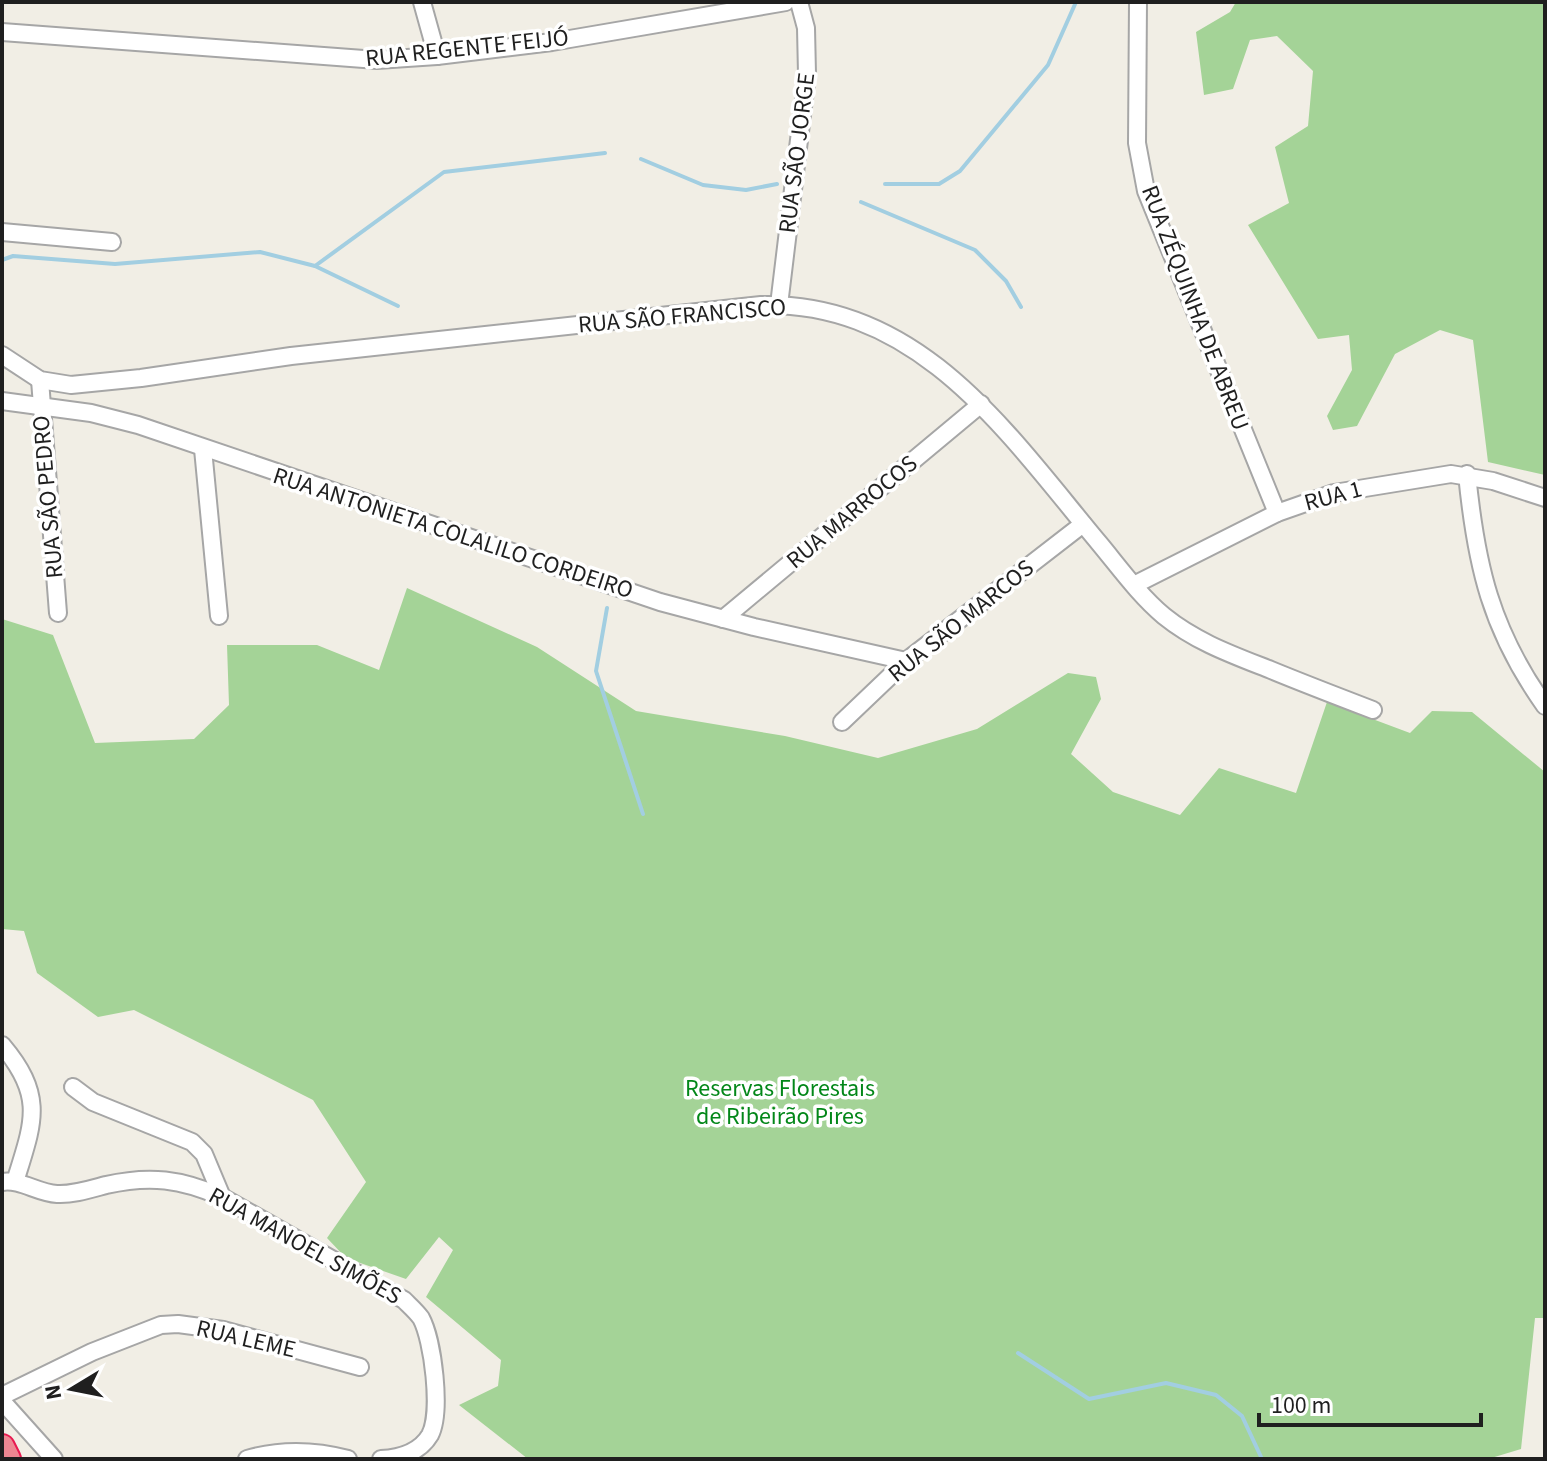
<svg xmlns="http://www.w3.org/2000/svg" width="1547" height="1461" font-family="'Source Sans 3',sans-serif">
  <rect width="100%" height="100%" fill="#f1eee5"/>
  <g fill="#a4d397">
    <polygon points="1236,2 1545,2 1545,475 1488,462 1473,340 1440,330 1395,354 1357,426 1333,430 1327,416 1352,370 1349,335 1318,339 1248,225 1289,203 1275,147 1308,126 1313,71 1277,36 1250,40 1233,89 1204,95 1196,32 1230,12"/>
    <polygon points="407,588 537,647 636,711 785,736 878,758 977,729 1068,673 1096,677 1101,699 1071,754 1113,792 1180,815 1219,768 1296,793 1327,702 1410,733 1432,711 1472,712 1545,772 1545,1318 1535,1318 1521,1449 1488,1459 528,1459 459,1405 498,1386 501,1360 426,1297 453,1250 439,1237 406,1279 346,1258 327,1238 366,1182 313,1100 134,1010 98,1017 37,973 24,931 2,929 2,619 53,635 95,743 194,739 229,705 227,645 317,645 379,670"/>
  </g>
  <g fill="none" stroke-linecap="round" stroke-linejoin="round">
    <g stroke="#a2cee1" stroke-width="4">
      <polyline points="641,159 703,185 746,190 777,184"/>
      <polyline points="885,184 939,184 960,171 1048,65 1076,2"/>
      <polyline points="861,202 975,250 1006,281 1021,307"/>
      <polyline points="2,260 13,256 115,264 260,252 315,266 444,172 605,153"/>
      <polyline points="315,266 398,306"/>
      <polyline points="607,608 596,671 643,814"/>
      <polyline points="1018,1353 1089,1399 1166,1383 1216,1395 1242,1416 1262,1459"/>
    </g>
    <defs>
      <g id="minor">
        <polyline points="422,2 437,56"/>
        <polyline points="1138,2 1137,143 1146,191 1277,513"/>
        <polyline points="2,32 377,60 437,56 552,42 786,2"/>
        <polyline points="2,232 112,242"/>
        <polyline points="779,305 807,74 806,28 799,2"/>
        <path d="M2,355L40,380L71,385L141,378L291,356L761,305C920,301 1008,434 1099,543C1119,567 1139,595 1164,616C1196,642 1233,655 1271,670C1305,684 1339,697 1373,710"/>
        <polyline points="40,380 58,613"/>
        <polyline points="2,401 91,413 138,425 660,602 754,627 906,661"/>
        <polyline points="203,449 219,616"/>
        <path d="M1467,474C1476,566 1491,630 1545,706"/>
        <polyline points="1134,585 1277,513 1334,493 1451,474 1493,481 1545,498"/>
        <polyline points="723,619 981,404"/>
        <polyline points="842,722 906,661 1083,524"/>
        <path d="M2,1045C46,1097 33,1123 15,1182"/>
        <polyline points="73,1087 93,1102 192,1142 204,1154 222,1197"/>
        <path d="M2,1182C21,1179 37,1193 57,1194C73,1195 91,1189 106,1185C150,1175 181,1179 222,1197L404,1300C410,1306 416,1311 421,1318C433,1340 442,1412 430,1435C420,1452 400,1458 381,1459"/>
        <polyline points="2,1396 92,1352 161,1325 178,1324 223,1330 360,1367"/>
        <polyline points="2,1401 54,1459"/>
        <path d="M247,1459C281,1449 314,1450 348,1459"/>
      </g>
      <polyline id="highway" points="2,1447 8,1459"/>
    </defs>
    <use href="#minor" stroke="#a6a6a6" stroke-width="20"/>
    <use href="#highway" stroke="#e81950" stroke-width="28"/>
    <use href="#minor" stroke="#fff" stroke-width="16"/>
    <use href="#highway" stroke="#ed8792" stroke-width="24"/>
  </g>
  <g text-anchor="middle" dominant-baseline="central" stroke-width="7" stroke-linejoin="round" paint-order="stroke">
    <g font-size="24" fill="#1f1f1f" stroke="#fff">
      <text transform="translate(467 48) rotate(-6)">RUA REGENTE FEIJÓ</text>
      <text transform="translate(797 153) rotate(-83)">RUA SÃO JORGE</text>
      <text transform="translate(1195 308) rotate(69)">RUA ZÉQUINHA DE ABREU</text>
      <text transform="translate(682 316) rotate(-5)">RUA SÃO FRANCISCO</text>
      <text transform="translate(1333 496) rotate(-15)">RUA 1</text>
      <text transform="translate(48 497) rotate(-95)">RUA SÃO PEDRO</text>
      <text transform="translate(852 512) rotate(-40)">RUA MARROCOS</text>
      <text transform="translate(453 533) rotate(18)">RUA ANTONIETA COLALILO CORDEIRO</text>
      <text transform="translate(961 621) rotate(-39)">RUA SÃO MARCOS</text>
      <text transform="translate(305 1246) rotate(29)">RUA MANOEL SIMÕES</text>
      <text transform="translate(246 1339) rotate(13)">RUA LEME</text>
    </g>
    <g font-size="24" fill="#038719" stroke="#fff">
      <text x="780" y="1088">Reservas Florestais<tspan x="780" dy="28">de Ribeirão Pires</tspan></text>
    </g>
  </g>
  <rect width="1547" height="1461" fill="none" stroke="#1f1f1f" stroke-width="8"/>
  <g transform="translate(72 1389) rotate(260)" stroke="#ffffff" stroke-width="6" paint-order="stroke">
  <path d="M0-6L14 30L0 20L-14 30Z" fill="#1f1f1f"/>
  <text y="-12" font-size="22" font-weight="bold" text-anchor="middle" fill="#1f1f1f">N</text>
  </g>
  <path d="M1259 1413v12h222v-12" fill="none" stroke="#1f1f1f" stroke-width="4"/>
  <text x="1271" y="1413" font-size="24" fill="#1f1f1f" stroke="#ffffff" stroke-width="6" paint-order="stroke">100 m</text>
</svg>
